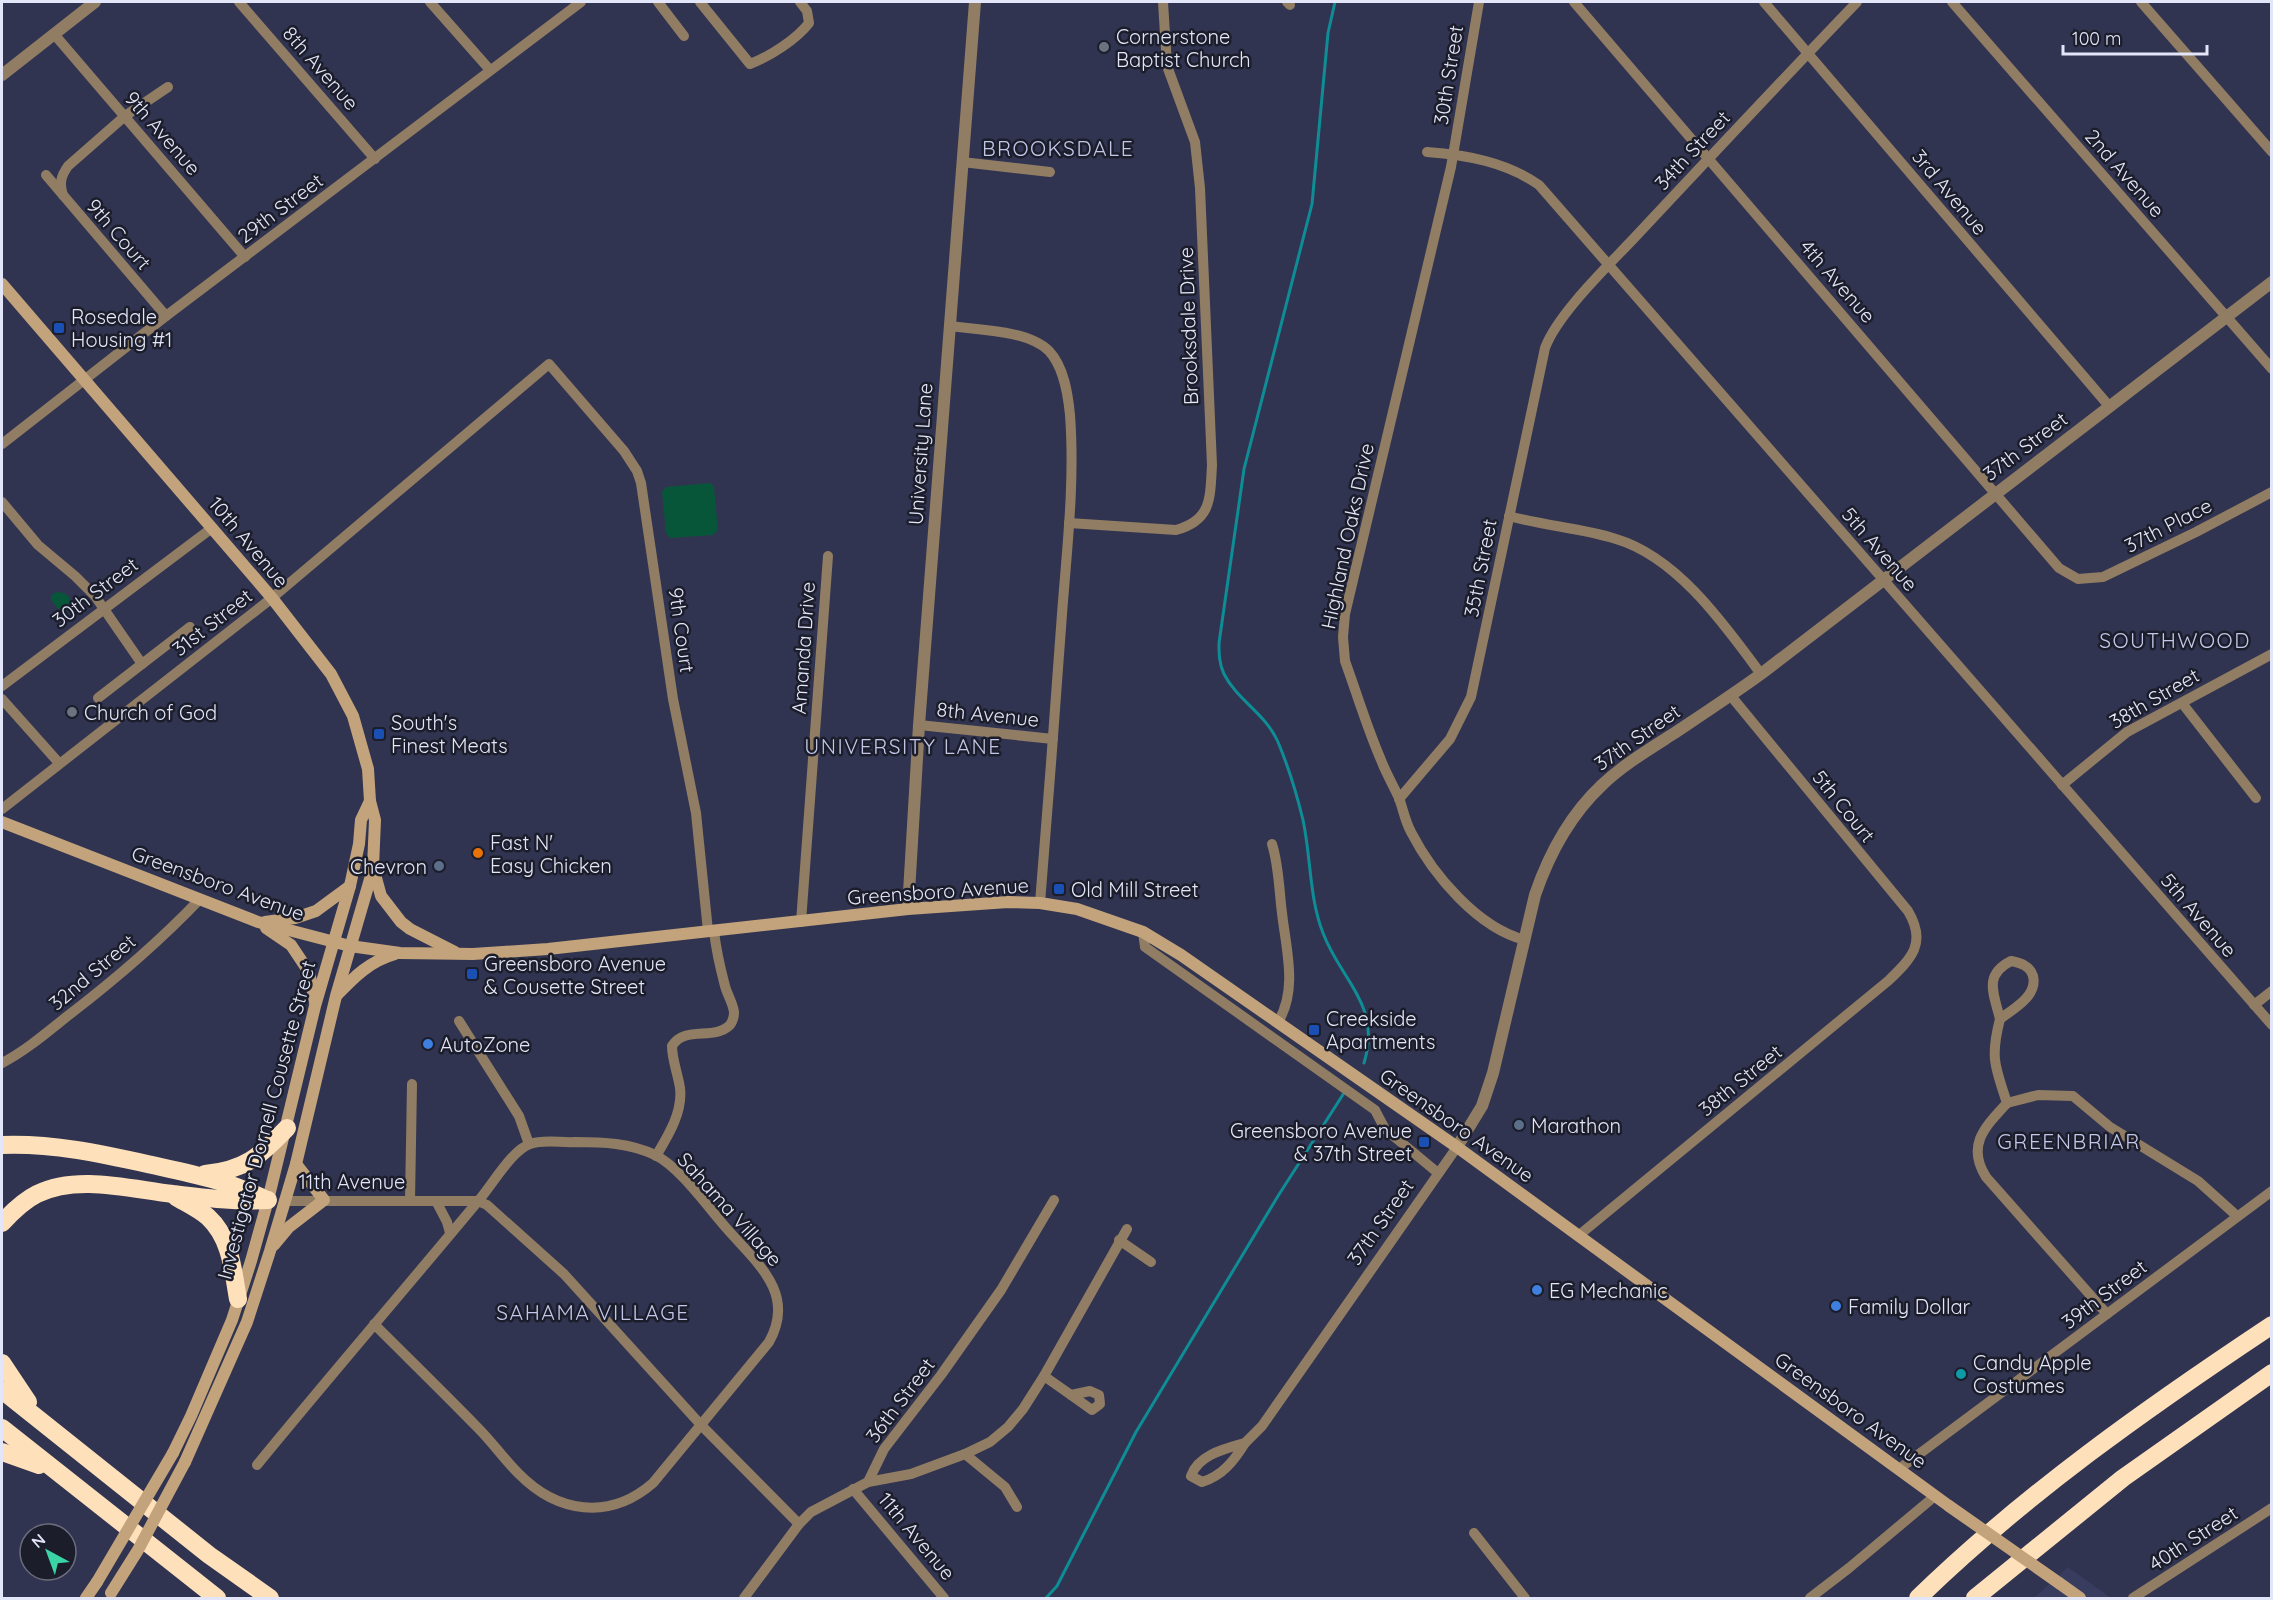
<svg xmlns="http://www.w3.org/2000/svg" width="2273" height="1600" font-family="Quicksand,sans-serif">
  <rect width="100%" height="100%" fill="#313450"/>
  <polygon fill="#383c5e" points="2068,1567 2111,1598 2034,1598"/>
  <g fill="#085639">
    <polygon points="710,483 714,487 718,530 713,535 670,538 666,533 662,492 666,487"/>
    <polygon points="57,592 64,593 69,597 69,610 66,611 59,610 51,600 51,595"/>
  </g>
  <g fill="none" stroke-linecap="round" stroke-linejoin="round">
    <g stroke="#0e8d96" stroke-width="3">
      <path d="M1335,2L1328,33L1312,204L1244,469L1219,643C1219,653 1219,664 1224,674C1237,700 1266,714 1278,742C1288,766 1297,795 1303,820C1311,857 1309,897 1323,933C1341,981 1382,1005 1364,1063"/>
      <polyline points="1046,1598 1057,1586 1136,1432 1278,1196 1344,1093"/>
    </g>
    <g stroke="#917d63" stroke-width="10">
      <polyline points="239,2 375,159"/>
      <polyline points="430,2 490,70"/>
      <polyline points="658,2 684,36"/>
      <path d="M700,2L750,64C769,57 797,39 809,23L807,11L800,2"/>
      <polyline points="1287,2 1290,5"/>
      <path d="M1479,2L1451,167L1345,614L1343,637L1345,661C1357,694 1367,728 1381,760C1386,773 1393,785 1399,798C1403,809 1405,821 1411,832C1433,875 1478,928 1525,940"/>
      <polyline points="1574,2 2059,568 2078,579 2103,577 2196,532 2272,492"/>
      <polyline points="1764,2 2109,406"/>
      <polyline points="1952,2 2272,369"/>
      <polyline points="2141,2 2272,152"/>
      <polyline points="54,34 245,257"/>
      <path d="M1427,152C1467,155 1506,162 1539,185L2272,1025"/>
      <polyline points="962,162 1050,172"/>
      <polyline points="46,175 166,316"/>
      <path d="M63,195C59,183 61,176 68,166L125,116L168,87"/>
      <path d="M950,326C978,330 1028,330 1049,351C1064,367 1068,394 1070,415C1075,481 1067,548 1062,614C1055,710 1048,807 1040,903"/>
      <polyline points="2,444 166,316 581,2"/>
      <polyline points="2,502 38,545 75,576 95,596 142,664 98,698"/>
      <path d="M1509,516C1544,526 1582,528 1616,539C1677,557 1724,624 1761,674"/>
      <path d="M1069,523L1176,530C1212,520 1210,498 1212,465L1200,188L1195,142L1167,66L1163,2"/>
      <polyline points="142,664 190,627"/>
      <polyline points="2,686 212,528"/>
      <polyline points="2,699 59,763"/>
      <polyline points="2182,703 2256,798"/>
      <polyline points="919,725 1053,739"/>
      <polyline points="2062,785 2127,732 2272,654"/>
      <path d="M1399,799L1450,739L1471,697L1545,348C1558,313 1610,264 1637,235C1710,157 1783,79 1857,2"/>
      <polyline points="2,809 272,598 549,364 624,451 637,471 641,483 673,699 696,813 708,931"/>
      <path d="M1272,844C1279,866 1279,890 1282,913C1286,949 1298,990 1278,1022"/>
      <polyline points="801,922 828,556"/>
      <polyline points="1143,932 1145,947 1375,1110 1385,1129 1438,1173"/>
      <path d="M2011,961C2021,963 2030,966 2033,976C2038,996 2013,1009 2000,1019C1994,994 1983,975 2011,961Z"/>
      <polyline points="2254,1005 2272,991"/>
      <path d="M2000,1019C1990,1058 1995,1066 2007,1103C1985,1127 1966,1145 1986,1177L2107,1314"/>
      <polyline points="459,1021 519,1116 529,1144"/>
      <path d="M2,1063C25,1051 45,1034 65,1018C112,982 158,943 199,900"/>
      <polyline points="2007,1103 2038,1095 2073,1096 2110,1127 2198,1181 2237,1216"/>
      <path d="M656,1156C668,1136 683,1112 680,1088C678,1074 672,1060 672,1046C685,1025 714,1041 730,1025C733,1021 734,1017 734,1012C733,1003 727,994 725,986C720,967 716,950 714,931"/>
      <polyline points="284,1201 478,1201 487,1205 564,1274 701,1425 799,1524"/>
      <polyline points="410,1201 412,1084"/>
      <polyline points="436,1201 447,1222 450,1233"/>
      <path d="M1578,1236L1888,981C1912,958 1927,943 1908,911L1731,696"/>
      <polyline points="1119,1240 1151,1262"/>
      <polyline points="1044,1376 1071,1395"/>
      <polygon points="1090,1391 1099,1395 1100,1404 1092,1410 1071,1395"/>
      <polyline points="1245,1443 1262,1426 1457,1147"/>
      <path d="M1245,1443C1234,1461 1222,1476 1202,1482L1191,1476C1198,1455 1224,1449 1245,1443Z"/>
      <polyline points="965,1454 1005,1487 1017,1507"/>
      <path d="M257,1465C330,1376 405,1289 479,1200C492,1185 512,1150 530,1144C544,1139 561,1143 575,1142C603,1142 630,1143 655,1155C680,1167 709,1209 728,1230C758,1264 796,1294 769,1342L653,1483C609,1521 557,1513 518,1473C504,1459 492,1442 478,1428C444,1393 409,1359 374,1324"/>
      <polyline points="1899,1469 2272,1191"/>
      <polyline points="868,1482 884,1449 941,1375 1001,1290 1054,1200"/>
      <polyline points="853,1489 944,1598"/>
      <polyline points="1474,1533 1525,1598"/>
      <polyline points="744,1598 799,1524 811,1512 868,1482 911,1474 965,1454 990,1442 1008,1427 1023,1409 1044,1376 1127,1229"/>
      <polyline points="1810,1598 1849,1568 1935,1496"/>
      <polyline points="2133,1598 2272,1508"/>
    </g>
    <g stroke="#917d63" stroke-width="12">
      <polyline points="2,75 95,2"/>
      <polyline points="908,909 919,725 975,2"/>
      <path d="M1457,1147L1482,1106L1493,1073L1535,895C1549,854 1570,815 1602,785C1623,765 1648,750 1673,734C1703,714 1732,695 1761,674L2272,282"/>
    </g>
    <g stroke="#c3a37b" stroke-width="12">
      <polyline points="2,284 272,598 331,674 353,716 368,769 370,801 375,820 373,867 381,896 401,922 410,929 455,952"/>
      <polyline points="2,822 258,922 350,946 400,953 473,954 548,949 908,909 1008,902 1040,903 1077,909 1143,932 1181,955 1457,1147 1949,1506"/>
      <polyline points="265,922 295,918 316,911 350,886"/>
      <polyline points="266,928 291,945 309,972 315,1002"/>
      <path d="M337,995C354,977 370,961 395,954"/>
      <polyline points="274,1245 289,1227 324,1200 296,1164"/>
      <polyline points="173,1453 191,1416 232,1320 251,1261 268,1200 315,1006 350,886 359,844 361,820 370,801"/>
      <polyline points="185,1462 247,1322 270,1251 296,1164 336,996 373,869"/>
      <polyline points="2059,1583 2080,1598"/>
      <polyline points="86,1598 97,1582"/>
    </g>
    <g stroke="#fee0bb" stroke-width="18">
      <path d="M2,1145C53,1143 102,1154 152,1165C193,1174 229,1181 267,1200"/>
      <path d="M205,1174C245,1170 259,1157 287,1128"/>
      <path d="M176,1197C186,1203 199,1209 208,1217C231,1238 233,1271 238,1299"/>
      <path d="M2,1223C12,1212 23,1201 37,1194C77,1174 130,1189 173,1194C205,1198 236,1202 268,1200"/>
      <polyline points="2,1363 28,1402"/>
      <polyline points="2,1390 209,1555 270,1598"/>
      <polyline points="2,1428 217,1598"/>
      <polyline points="2,1452 39,1465"/>
      <path d="M1918,1598C2025,1494 2147,1408 2272,1325"/>
      <polyline points="1975,1598 2123,1478 2272,1373"/>
    </g>
    <g stroke="#c3a37b" stroke-width="12">
      <polyline points="1949,1506 2059,1583"/>
      <polyline points="97,1582 173,1453"/>
      <polyline points="111,1593 138,1550 185,1462"/>
    </g>
  </g>
  <g fill="#6b7280" stroke="#1b1d2a" stroke-width="2">
    <circle cx="1104" cy="47" r="6"/>
    <circle cx="72" cy="712" r="6"/>
  </g>
  <g fill="#1a4fb4" stroke="#1b1d2a" stroke-width="2">
    <rect x="53" y="322" width="12" height="12" rx="3"/>
    <rect x="373" y="728" width="12" height="12" rx="3"/>
    <rect x="1053" y="883" width="12" height="12" rx="3"/>
    <rect x="466" y="968" width="12" height="12" rx="3"/>
    <rect x="1308" y="1024" width="12" height="12" rx="3"/>
    <rect x="1418" y="1136" width="12" height="12" rx="3"/>
  </g>
  <circle fill="#e8710a" stroke="#1b1d2a" stroke-width="2" cx="478" cy="853" r="6"/>
  <g fill="#5c6f8a" stroke="#1b1d2a" stroke-width="2">
    <circle cx="439" cy="866" r="6"/>
    <circle cx="1519" cy="1125" r="6"/>
  </g>
  <g fill="#3f7fe0" stroke="#1b1d2a" stroke-width="2">
    <circle cx="428" cy="1044" r="6"/>
    <circle cx="1537" cy="1290" r="6"/>
    <circle cx="1836" cy="1306" r="6"/>
  </g>
  <circle fill="#0f9aa8" stroke="#1b1d2a" stroke-width="2" cx="1961" cy="1374" r="6"/>
  <g text-anchor="middle" dominant-baseline="central" stroke-width="5" stroke-linejoin="round" paint-order="stroke">
    <g font-size="20" fill="#e3e6f8" stroke="#1b1d2a" text-anchor="start">
      <text x="1116" y="36">Cornerstone<tspan x="1116" dy="23">Baptist Church</tspan></text>
      <text x="71" y="316">Rosedale<tspan x="71" dy="23">Housing #1</tspan></text>
      <text x="84" y="712">Church of God</text>
      <text x="391" y="722">South's<tspan x="391" dy="23">Finest Meats</tspan></text>
      <text x="490" y="842">Fast N'<tspan x="490" dy="23">Easy Chicken</tspan></text>
      <text x="427" y="866" text-anchor="end">Chevron</text>
      <text x="1071" y="889">Old Mill Street</text>
      <text x="484" y="963">Greensboro Avenue<tspan x="484" dy="23">&amp; Cousette Street</tspan></text>
      <text x="1326" y="1018">Creekside<tspan x="1326" dy="23">Apartments</tspan></text>
      <text x="440" y="1044">AutoZone</text>
      <text x="1531" y="1125">Marathon</text>
      <text x="1412" y="1130" text-anchor="end">Greensboro Avenue<tspan x="1412" dy="23">&amp; 37th Street</tspan></text>
      <text x="1549" y="1290">EG Mechanic</text>
      <text x="1848" y="1306">Family Dollar</text>
      <text x="1973" y="1362">Candy Apple<tspan x="1973" dy="23">Costumes</tspan></text>
    </g>
    <g font-size="20" fill="#e3e6f8" stroke="#1b1d2a">
      <text transform="translate(321 68) rotate(49)">8th Avenue</text>
      <text transform="translate(1448 75) rotate(-81)">30th Street</text>
      <text transform="translate(163 133) rotate(49)">9th Avenue</text>
      <text transform="translate(1692 150) rotate(-47)">34th Street</text>
      <text transform="translate(2125 173) rotate(49)">2nd Avenue</text>
      <text transform="translate(1950 192) rotate(50)">3rd Avenue</text>
      <text transform="translate(280 208) rotate(-37)">29th Street</text>
      <text transform="translate(119 234) rotate(49)">9th Court</text>
      <text transform="translate(1838 281) rotate(49)">4th Avenue</text>
      <text transform="translate(1188 326) rotate(-92)">Brooksdale Drive</text>
      <text transform="translate(2025 446) rotate(-37)">37th Street</text>
      <text transform="translate(920 454) rotate(-86)">University Lane</text>
      <text transform="translate(2168 525) rotate(-27)">37th Place</text>
      <text transform="translate(1347 536) rotate(-78)">Highland Oaks Drive</text>
      <text transform="translate(249 542) rotate(50)">10th Avenue</text>
      <text transform="translate(1880 549) rotate(49)">5th Avenue</text>
      <text transform="translate(1480 568) rotate(-79)">35th Street</text>
      <text transform="translate(95 592) rotate(-37)">30th Street</text>
      <text transform="translate(212 622) rotate(-38)">31st Street</text>
      <text transform="translate(682 630) rotate(82)">9th Court</text>
      <text transform="translate(803 648) rotate(-86)">Amanda Drive</text>
      <text transform="translate(2154 698) rotate(-30)">38th Street</text>
      <text transform="translate(988 714) rotate(6)">8th Avenue</text>
      <text transform="translate(1637 737) rotate(-35)">37th Street</text>
      <text transform="translate(1844 806) rotate(51)">5th Court</text>
      <text transform="translate(218 883) rotate(20)">Greensboro Avenue</text>
      <text transform="translate(938 891) rotate(-4)">Greensboro Avenue</text>
      <text transform="translate(2199 915) rotate(49)">5th Avenue</text>
      <text transform="translate(92 972) rotate(-40)">32nd Street</text>
      <text transform="translate(1740 1080) rotate(-39)">38th Street</text>
      <text transform="translate(266 1120) rotate(-75)">Investigator Dornell Cousette Street</text>
      <text transform="translate(1457 1125) rotate(35)">Greensboro Avenue</text>
      <text x="352" y="1181">11th Avenue</text>
      <text transform="translate(730 1209) rotate(48)">Sahama Village</text>
      <text transform="translate(1380 1222) rotate(-55)">37th Street</text>
      <text transform="translate(2104 1294) rotate(-37)">39th Street</text>
      <text transform="translate(900 1400) rotate(-53)">36th Street</text>
      <text transform="translate(1851 1410) rotate(36)">Greensboro Avenue</text>
      <text transform="translate(917 1536) rotate(50)">11th Avenue</text>
      <text transform="translate(2193 1538) rotate(-33)">40th Street</text>
    </g>
    <g font-size="21" letter-spacing="1.5" fill="#c2c7ea" stroke="#1b1d2a">
      <text x="1058" y="148">BROOKSDALE</text>
      <text x="2175" y="640">SOUTHWOOD</text>
      <text x="903" y="746">UNIVERSITY LANE</text>
      <text x="2069" y="1141">GREENBRIAR</text>
      <text x="593" y="1312">SAHAMA VILLAGE</text>
    </g>
  </g>
  <rect width="2273" height="1600" fill="none" stroke="#e3e6f8" stroke-width="6"/>
  <g transform="translate(48 1552) rotate(319)"><circle r="28" fill="#1b1d2a" stroke="#6b6d7c" stroke-width="1.5"/>
  <path d="M0-4.5L10 22L0 15L-10 22Z" fill="#3ad4a5"/>
  <text y="-9" font-size="16" font-weight="bold" text-anchor="middle" fill="#e3e6f8">N</text>
  </g>
  <path d="M2063 45v9h144v-9" fill="none" stroke="#e3e6f8" stroke-width="3"/>
  <text x="2072" y="45" font-size="18" fill="#e3e6f8" stroke="#1b1d2a" stroke-width="4.5" paint-order="stroke">100 m</text>
</svg>
